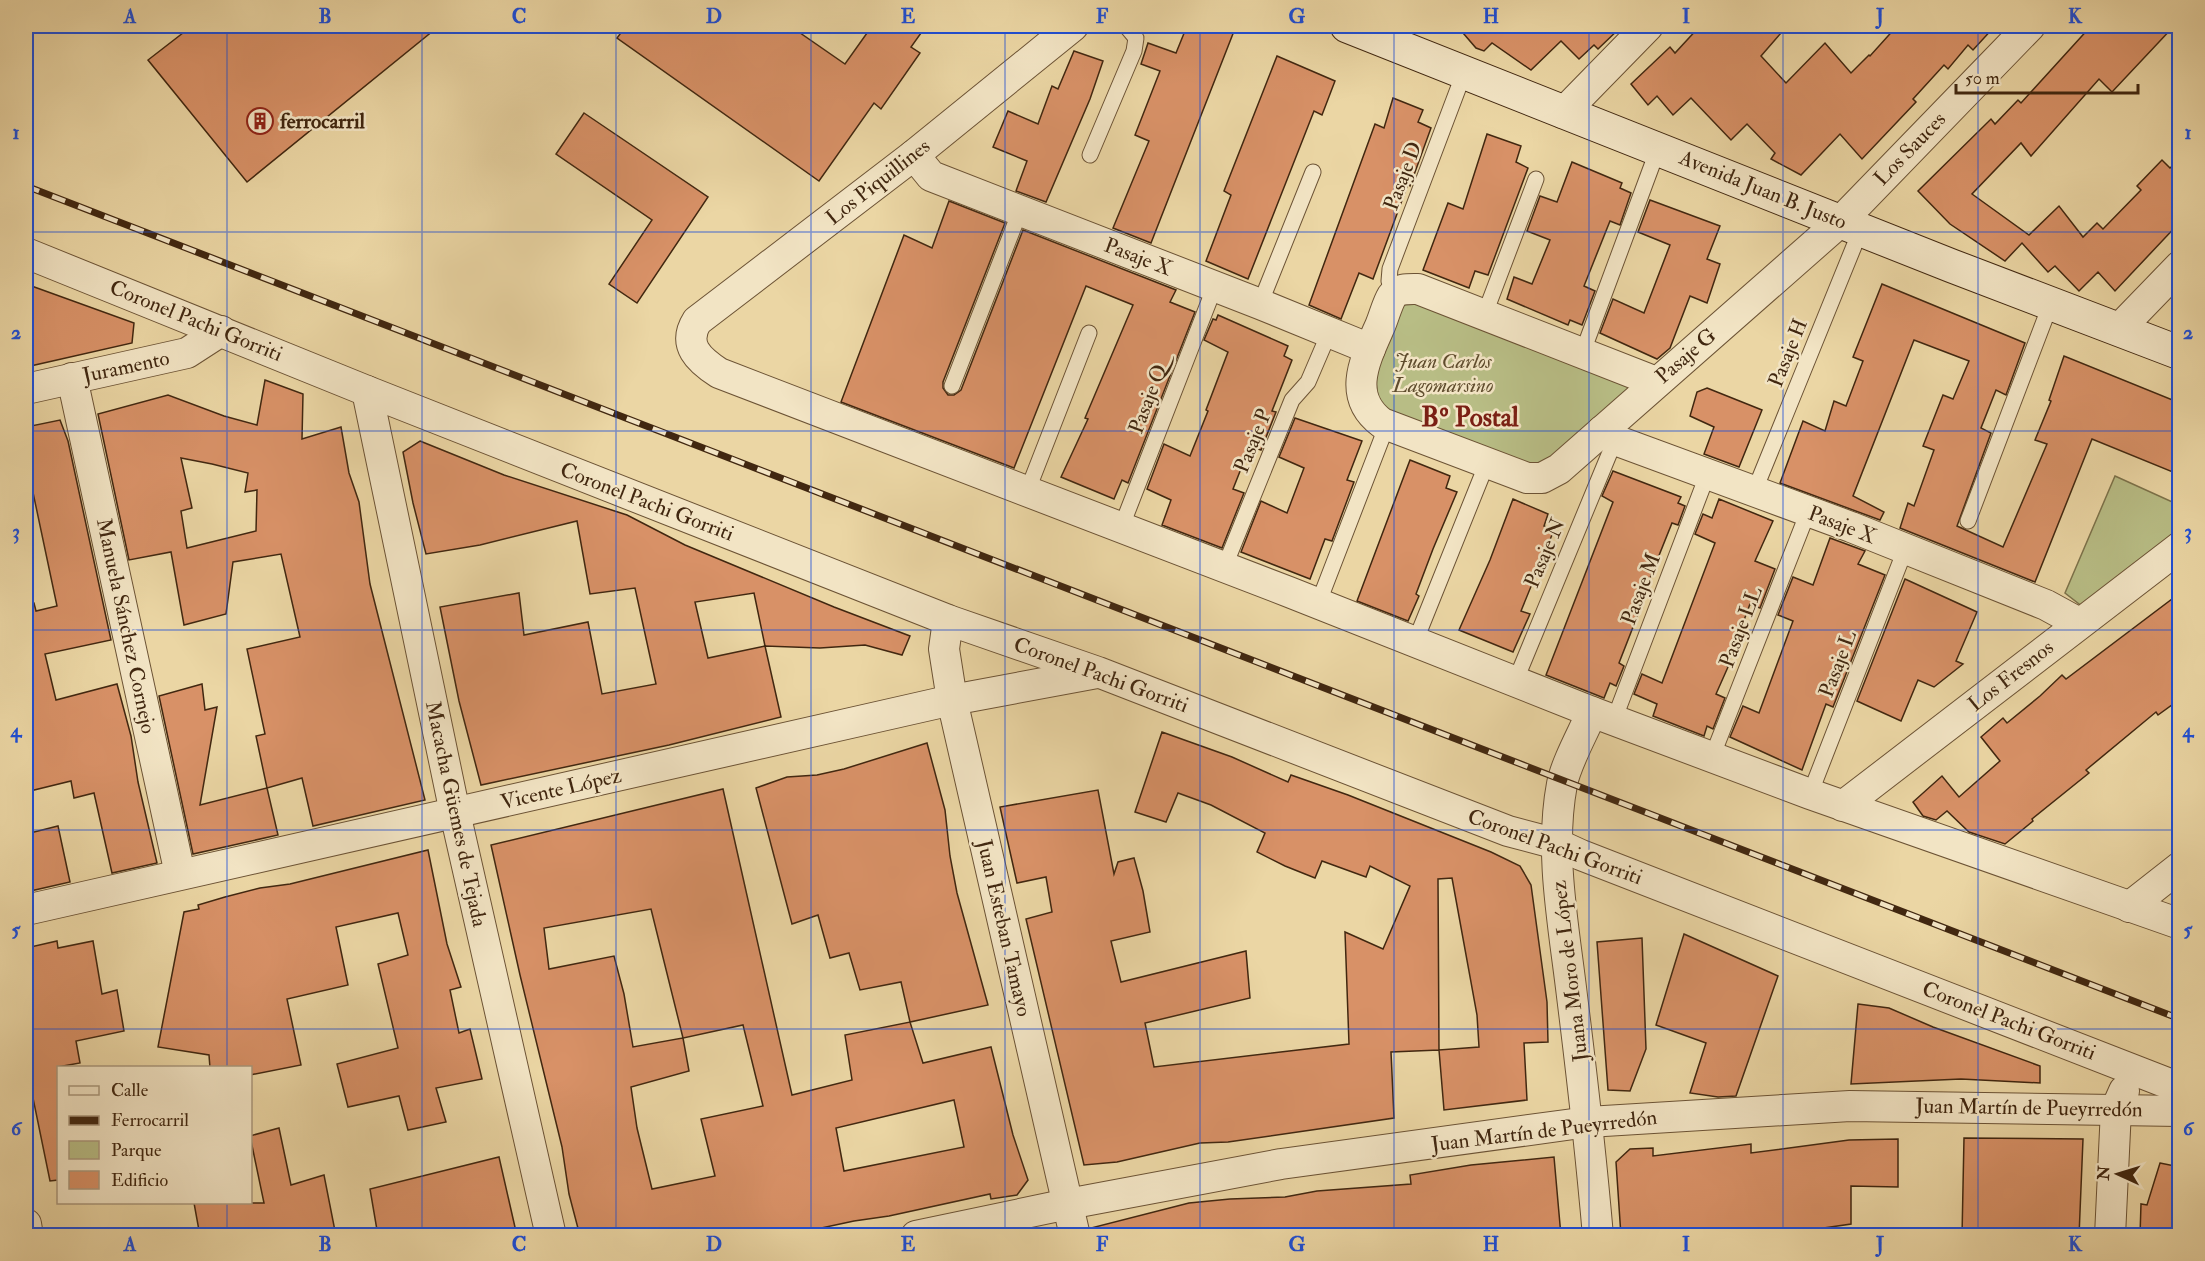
<svg xmlns="http://www.w3.org/2000/svg" width="2205" height="1261" font-family="'IM FELL Double Pica',serif">
  <rect width="100%" height="100%" fill="#ebd6a4"/>
  <filter id="stains"><feTurbulence type="fractalNoise" baseFrequency=".00333" numOctaves="4"/><feColorMatrix values="0 0 0 0 .2 0 0 0 0 .09 0 0 0 0 .02 0 0 0 .5 -.17"/></filter>
  <radialGradient id="worn" r=".72"><stop offset=".6" stop-color="#630" stop-opacity="0"/><stop offset="1" stop-color="#630" stop-opacity=".3"/></radialGradient>
  <g fill="#b8bd85" stroke="#7c724a" stroke-width="1.5">
    <polygon points="1393,295 1656,382 1542,478 1387,425 1362,378"/>
    <polygon points="2115,476 2179,505 2179,533 2083,607 2065,593"/>
  </g>
  <g fill="#d89167" stroke="#412710" stroke-width="1.5" fill-rule="evenodd">
    <polygon points="192,26 439,26 247,182 148,60"/>
    <polygon points="626,26 790,26 845,64 872,26 926,26 911,47 920,53 881,109 874,103 819,181 617,38"/>
    <polygon points="1187,26 1236,26 1151,243 1113,228 1149,141 1135,135 1160,71 1141,64 1148,43 1176,53"/>
    <polygon points="1457,26 1622,26 1598,49 1594,45 1579,59 1561,41 1531,70 1492,43 1484,51 1476,48"/>
    <polygon points="1700,26 1787,26 1761,56 1786,83 1825,43 1851,73 1869,55 1870,56 1897,26 1995,26 1973,50 1968,45 1948,69 1944,65 1913,99 1916,102 1862,159 1840,134 1801,175 1771,159 1775,153 1747,124 1731,140 1691,98 1673,115 1657,96 1648,105 1631,84 1670,47 1675,53"/>
    <polygon points="2091,26 2174,26 2112,92 2099,79 2031,156 2021,143 1972,194 2029,235 2059,206 2083,237 2097,223 2103,229 2141,190 2137,186 2162,160 2170,168 2180,159 2180,222 2115,291 2098,272 2079,291 2055,266 2048,272 2022,243 2005,261 1950,224 1918,191 1991,119 1995,124 2018,100 2021,103"/>
    <polygon points="1074,51 1103,61 1090,99 1046,202 1016,191 1027,161 993,147 1008,111 1038,124 1052,86 1058,89"/>
    <polygon points="1277,56 1335,81 1322,115 1314,111 1248,279 1206,261 1231,195 1224,191"/>
    <polygon points="1393,98 1423,110 1418,122 1431,128 1410,186 1408,184 1373,279 1359,273 1341,319 1309,305 1375,124 1384,128"/>
    <polygon points="584,113 708,197 637,303 609,284 652,220 556,154"/>
    <polygon points="1487,134 1521,146 1516,162 1528,168 1488,275 1475,271 1469,288 1423,270 1448,203 1463,209"/>
    <polygon points="1572,162 1622,183 1620,188 1631,193 1620,225 1610,221 1584,286 1595,291 1582,325 1570,320 1568,325 1507,299 1514,277 1532,284 1550,240 1527,231 1540,196 1557,202"/>
    <polygon points="1650,200 1720,226 1707,259 1720,264 1707,303 1690,296 1670,348 1657,359 1600,333 1613,299 1644,313 1670,245 1638,232"/>
    <polygon points="949,201 1005,223 943,382 943,388 948,395 954,395 961,390 1023,230 1176,290 1170,302 1195,312 1128,483 1122,480 1114,499 1061,477 1088,419 1085,418 1133,305 1086,286 1014,468 841,402 904,235 932,248"/>
    <polygon points="26,284 134,323 132,343 26,367"/>
    <polygon points="1882,284 2025,343 2006,395 1996,390 1981,428 1991,433 1957,526 2003,547 2047,444 2035,440 2051,401 2049,400 2064,356 2180,403 2180,475 2092,439 2035,582 1900,528 1908,503 1914,506 1934,450 1923,446 1943,395 1953,399 1969,361 1914,340 1853,496 1884,512 1880,520 1780,483 1803,421 1825,431 1834,401 1846,406 1863,361 1853,357"/>
    <polygon points="1218,315 1288,346 1284,356 1292,360 1272,411 1276,412 1261,450 1250,446 1233,489 1244,493 1222,548 1162,525 1171,500 1147,489 1164,444 1190,456 1208,411 1206,410 1228,352 1204,340 1213,319 1216,320"/>
    <path d="M265,380L303,394L302,439L341,427L349,473L359,502L370,584L425,800L313,826L302,778L267,788L278,835L193,854L159,696L202,684L205,710L217,707L200,805L267,788L256,736L265,734L247,649L300,637L281,554L233,562L226,614L184,625L171,552L129,560L98,414L168,395L224,416L257,425ZM181,458L212,464L248,473L245,492L257,490L256,531L187,548L181,511L192,508Z"/>
    <polygon points="1707,388 1762,410 1739,467 1704,454 1714,427 1690,416 1697,392"/>
    <polygon points="1295,418 1362,441 1347,480 1354,482 1332,541 1325,539 1310,579 1241,552 1261,501 1287,513 1304,468 1279,457"/>
    <polygon points="60,420 68,441 111,640 45,654 56,700 117,684 131,736 138,782 157,863 112,873 94,793 74,798 71,781 26,792 26,604 34,603 36,611 57,606 31,483 26,484 26,427"/>
    <path d="M420,441L504,475L627,515L685,545L834,607L910,636L902,655L865,645L820,648L765,646L781,717L669,745L481,785L459,701L440,607L519,593L524,635L588,622L602,694L656,684L635,588L590,594L577,521L480,545L426,554L413,503L403,452ZM754,593L765,646L708,658L695,602Z"/>
    <polygon points="1410,460 1450,476 1446,488 1457,492 1433,549 1416,594 1419,596 1408,621 1357,601"/>
    <polygon points="1613,471 1681,497 1678,503 1685,506 1678,525 1672,523 1640,603 1642,604 1619,663 1624,666 1616,686 1610,683 1604,698 1546,675 1613,502 1602,496"/>
    <polygon points="1513,499 1548,514 1544,526 1554,530 1521,611 1530,614 1513,652 1459,630 1490,560"/>
    <polygon points="1719,499 1773,521 1755,561 1775,569 1760,608 1750,604 1727,666 1728,667 1716,694 1725,698 1713,729 1707,726 1704,736 1653,716 1657,704 1634,694 1642,674 1662,683 1715,543 1695,534 1703,514 1712,518"/>
    <polygon points="1830,538 1865,551 1858,564 1885,575 1833,707 1826,704 1802,770 1730,737 1743,706 1759,713 1793,621 1778,615 1793,577 1813,585"/>
    <polygon points="1905,579 1977,612 1956,661 1963,664 1934,687 1918,680 1901,721 1857,701"/>
    <polygon points="2180,593 2180,699 2158,715 2156,712 2086,770 2089,773 2032,819 2033,821 2005,844 1969,832 1947,811 1936,820 1923,816 1913,802 1942,776 1959,797 2000,761 1981,737 2003,718 2007,723 2040,696 2062,675 2066,679"/>
    <path d="M1162,732L1232,757L1288,782L1291,775L1348,795L1491,852L1520,866L1531,885L1547,1002L1548,1042L1524,1043L1527,1100L1444,1110L1439,1050L1391,1052L1394,1118L1228,1142L1200,1143L1117,1162L1084,1165L1026,919L1052,912L1046,877L1017,883L1000,807L1098,790L1114,874L1118,862L1134,858L1143,891L1150,932L1111,941L1121,982L1246,951L1250,998L1145,1023L1154,1067L1349,1044L1345,932L1383,949L1410,886L1370,866L1366,877L1322,861L1315,878L1285,866L1257,852L1265,833L1211,805L1178,793L1166,822L1135,812ZM1452,878L1477,1015L1479,1047L1439,1050L1438,879Z"/>
    <polygon points="927,743 945,810 950,856 957,893 988,1005 910,1022 901,982 860,990 849,953 830,958 818,915 792,924 756,788 787,777 817,775 844,769"/>
    <path d="M723,789L792,1095L852,1080L845,1035L910,1022L923,1063L991,1047L1013,1135L1028,1180L1017,1195L991,1199L990,1194L889,1216L854,1221L784,1236H580L569,1194L562,1147L520,975L491,845ZM651,909L683,1038L633,1047L624,994L614,956L549,969L544,928ZM743,1025L763,1106L701,1119L715,1176L652,1189L637,1128L631,1087L689,1071L683,1038ZM954,1100L964,1147L844,1171L836,1128Z"/>
    <polygon points="58,826 70,882 26,892 26,834"/>
    <polygon points="428,850 447,944 461,987 450,990 459,1033 470,1029 482,1079 436,1088 446,1122 408,1130 399,1096 348,1107 337,1064 398,1048 378,964 408,955 398,913 336,927 348,985 287,999 301,1065 250,1075 250,1068 210,1068 209,1055 158,1047 184,912 199,909 198,905 225,897 260,888 290,884"/>
    <polygon points="1684,934 1778,976 1736,1096 1718,1097 1690,1093 1706,1043 1656,1025"/>
    <polygon points="1642,938 1646,1049 1630,1091 1608,1090 1597,942"/>
    <polygon points="57,941 58,948 93,941 102,994 117,990 124,1031 76,1041 80,1063 58,1067 58,1180 50,1181 26,1064 26,948"/>
    <polygon points="1858,1004 1889,1008 1933,1027 2040,1066 2040,1083 1961,1079 1851,1084"/>
    <polygon points="279,1128 291,1185 324,1175 336,1236 200,1236 194,1203 264,1203 250,1136"/>
    <polygon points="1964,1138 2083,1139 2079,1236 1962,1236"/>
    <polygon points="1898,1139 1898,1187 1851,1186 1851,1224 1789,1233 1759,1234 1759,1231 1704,1236 1621,1236 1616,1162 1630,1149 1653,1148 1653,1156 1751,1144 1751,1153 1849,1140"/>
    <polygon points="499,1157 517,1236 378,1236 370,1189"/>
    <polygon points="1554,1157 1561,1236 1092,1236 1091,1228 1189,1203 1230,1199 1285,1197 1317,1191 1411,1184 1410,1175 1471,1165"/>
    <polygon points="2160,1163 2180,1167 2180,1236 2140,1236 2141,1204 2147,1205"/>
  </g>
  <g fill="none" stroke-linecap="round" stroke-linejoin="round">
    <defs>
      <g id="lane">
        <polyline points="1090,155 1134,51 1136,38 1126,26"/>
        <polyline points="1393,295 1389,281 1390,269 1464,73"/>
        <polyline points="1260,304 1313,172"/>
        <polyline points="1484,316 1536,179"/>
        <polyline points="1582,354 1658,149"/>
        <polyline points="952,386 1020,211"/>
        <polyline points="1027,492 1089,333"/>
        <polyline points="1754,492 1861,229"/>
        <polyline points="1968,521 2051,303"/>
        <polyline points="1121,528 1215,286"/>
        <polyline points="1224,568 1292,400 1308,382 1329,333"/>
        <polyline points="1318,604 1387,425"/>
        <polyline points="1415,642 1487,463"/>
        <polyline points="1515,682 1615,440"/>
        <polyline points="1614,720 1708,473"/>
        <polyline points="1712,757 1808,512"/>
        <polyline points="1810,794 1905,550"/>
      </g>
      <g id="street">
        <path d="M1073,26L914,155L697,321C682,345 699,360 719,373L1289,592L1592,712L1810,794L2180,924"/>
        <polyline points="1563,113 1648,26"/>
        <polyline points="914,155 931,176 1260,304 1370,349"/>
        <polyline points="26,253 367,391 948,620 1098,672 1508,831 1557,844 1581,855 2180,1088"/>
        <polyline points="2120,328 2180,266"/>
        <polyline points="72,378 180,874"/>
        <path d="M1656,382L1418,289C1410,289 1398,288 1392,296C1387,304 1384,317 1380,326C1365,360 1346,396 1382,423L1527,478H1542L1559,469L1841,221L2030,26"/>
        <polyline points="26,389 187,353 221,331"/>
        <polyline points="367,391 455,813 551,1236"/>
        <polyline points="1602,431 1615,440 1851,527 2046,605 2079,623"/>
        <polyline points="948,620 944,649 952,700 1075,1236"/>
        <path d="M1592,712C1583,733 1566,763 1562,784C1549,853 1564,927 1572,996C1582,1076 1591,1155 1598,1236"/>
        <polyline points="1843,806 2180,547"/>
        <polyline points="2129,907 2180,867"/>
        <polyline points="26,910 952,700 1097,673"/>
        <polyline points="26,1224 28,1236"/>
        <polyline points="916,1236 1068,1204 1281,1164 1588,1122 1850,1106 2180,1111"/>
        <polyline points="2110,1236 2116,1109 2124,1091"/>
      </g>
      <polyline id="secondary" points="1347,26 1952,266 2180,353"/>
    </defs>
    <use href="#lane" stroke="#6c5335" stroke-width="17"/>
    <use href="#street" stroke="#6c5335" stroke-width="32"/>
    <use href="#secondary" stroke="#412710" stroke-width="35"/>
    <use href="#lane" stroke="#f2e4c4" stroke-width="15"/>
    <use href="#street" stroke="#f2e4c4" stroke-width="30"/>
    <use href="#secondary" stroke="#f2e4c4" stroke-width="33"/>
    <defs>
      <polyline id="rail" points="26,186 2180,1019"/>
    </defs>
    <use href="#rail" stroke="#412710" stroke-width="7"/>
    <use href="#rail" stroke="#f2e4c4" stroke-width="4.5" stroke-dasharray="14" stroke-linecap="butt"/>
  </g>
  <path fill="none" stroke="#1d4ed8" stroke-width="1.5" stroke-opacity="0.55" d="M227,26V1068M422,26V1236M616,26V1236M811,26V1236M1005,26V1236M1200,26V1236M1394,26V1236M1589,26V1236M1783,26V1236M1978,26V1236M26,232H2180M26,431H2180M26,630H2180M26,830H2180M26,1029H2180M227,1202V1236"/>
  <defs>
    <symbol id="building-ring" viewBox="-11 -11 22 22"><circle r="9.5" fill="#f2e4c4" stroke="#8f2418" stroke-width="1.5"/><path d="M-4-6H4V6H1V3H-1V6H-4ZM-2.5-4.3h1.7v1.8h-1.7ZM.8-4.3h1.7v1.8H.8ZM-2.5-1h1.7V.8h-1.7ZM.8-1h1.7V.8H.8Z" fill="#8f2418"/></symbol>
  </defs>
  <g fill-rule="evenodd">
    <use href="#building-ring" x="245" y="106" width="30" height="30"/>
  </g>
  <g text-anchor="middle" dominant-baseline="central" stroke-width="5" stroke-linejoin="round" paint-order="stroke">
    <g font-size="21" font-weight="bold" fill="#412710" stroke="#f2e4c4" text-anchor="start">
      <text x="280" y="121">ferrocarril</text>
    </g>
    <g font-size="21" fill="#412710" stroke="#f2e4c4">
      <text transform="translate(1910 149) rotate(-46)">Los Sauces</text>
      <text transform="translate(1403 176) rotate(-69)">Pasaje D</text>
      <text transform="translate(878 182) rotate(-38)">Los Piquillines</text>
      <text transform="translate(1763 190) rotate(22)">Avenida Juan B. Justo</text>
      <text transform="translate(1138 257) rotate(21)">Pasaje X</text>
      <text transform="translate(196 321) rotate(22)">Coronel Pachi Gorriti</text>
      <text transform="translate(1788 353) rotate(-68)">Pasaje H</text>
      <text transform="translate(1686 356) rotate(-41)">Pasaje G</text>
      <text transform="translate(126 367) rotate(-12)">Juramento</text>
      <text transform="translate(1148 399) rotate(-69)">Pasaje Q</text>
      <text transform="translate(1253 441) rotate(-68)">Pasaje P</text>
      <text transform="translate(647 502) rotate(21)">Coronel Pachi Gorriti</text>
      <text transform="translate(1842 525) rotate(21)">Pasaje X</text>
      <text transform="translate(1545 553) rotate(-67)">Pasaje N</text>
      <text transform="translate(1641 589) rotate(-69)">Pasaje M</text>
      <text transform="translate(126 626) rotate(78)">Manuela Sánchez Cornejo</text>
      <text transform="translate(1741 627) rotate(-69)">Pasaje LL</text>
      <text transform="translate(1838 664) rotate(-69)">Pasaje L</text>
      <text transform="translate(1101 675) rotate(20)">Coronel Pachi Gorriti</text>
      <text transform="translate(2011 676) rotate(-38)">Los Fresnos</text>
      <text transform="translate(561 789) rotate(-13)">Vicente López</text>
      <text transform="translate(456 814) rotate(78)">Macacha Güemes de Tejada</text>
      <text transform="translate(1555 847) rotate(20)">Coronel Pachi Gorriti</text>
      <text transform="translate(1004 928) rotate(77)">Juan Esteban Tamayo</text>
      <text transform="translate(1570 971) rotate(-97)">Juana Moro de López</text>
      <text transform="translate(2009 1021) rotate(21)">Coronel Pachi Gorriti</text>
      <text transform="translate(2029 1108) rotate(1)">Juan Martín de Pueyrredón</text>
      <text transform="translate(1544 1131) rotate(-7)">Juan Martín de Pueyrredón</text>
    </g>
    <g font-size="21" font-style="italic" fill="#5f4c2d" stroke="#f2e4c4">
      <text x="1443" y="361">Juan Carlos<tspan x="1443" dy="24">Lagomarsino</tspan></text>
    </g>
    <g font-size="27" font-weight="bold" fill="#7a1f14" stroke="#f2e4c4">
      <text x="1470" y="417">Bº Postal</text>
    </g>
  </g>
  <rect width="2205" height="1261" fill="none" stroke="#ebd6a4" stroke-width="66"/>
  <rect x="57" y="1066" width="195" height="138" fill="#f2e4c4" stroke="#ab987c" stroke-width="1.5"/>
  <rect x="69" y="1086" width="30" height="9" fill="#f2e4c4" stroke="#ab987c" stroke-width="1.5"/>
  <text x="111" y="1096" font-size="18" fill="#412710">Calle</text>
  <rect x="69" y="1116" width="30" height="9" fill="#412710" stroke="#ab987c" stroke-width="1.5"/>
  <text x="111" y="1126" font-size="18" fill="#412710">Ferrocarril</text>
  <rect x="69" y="1141" width="30" height="18" fill="#b8bd85" stroke="#ab987c" stroke-width="1.5"/>
  <text x="111" y="1156" font-size="18" fill="#412710">Parque</text>
  <rect x="69" y="1171" width="30" height="18" fill="#d89167" stroke="#ab987c" stroke-width="1.5"/>
  <text x="111" y="1186" font-size="18" fill="#412710">Edificio</text>
  <g transform="translate(2118 1174) rotate(274)" stroke="#f2e4c4" stroke-width="4.5" paint-order="stroke">
  <path d="M0-4.5L10 22L0 15L-10 22Z" fill="#412710"/>
  <text y="-9" font-size="16" font-weight="bold" text-anchor="middle" fill="#412710">N</text>
  </g>
  <path d="M1956 84v9h182v-9" fill="none" stroke="#412710" stroke-width="3"/>
  <text x="1965" y="84" font-size="18" fill="#412710" stroke="#f2e4c4" stroke-width="4.5" paint-order="stroke">50 m</text>
  <rect x="33" y="33" width="2139" height="1195" fill="none" stroke="#1d4ed8" stroke-width="2"/>
  <g font-size="20" text-anchor="middle" font-weight="bold" fill="#1d4ed8">
    <text x="130" y="23">A</text>
    <text x="325" y="23">B</text>
    <text x="519" y="23">C</text>
    <text x="714" y="23">D</text>
    <text x="908" y="23">E</text>
    <text x="1102" y="23">F</text>
    <text x="1297" y="23">G</text>
    <text x="1491" y="23">H</text>
    <text x="1686" y="23">I</text>
    <text x="1880" y="23">J</text>
    <text x="2075" y="23">K</text>
    <text x="16" y="139">1</text>
    <text x="2188" y="139">1</text>
    <text x="16" y="339">2</text>
    <text x="2188" y="339">2</text>
    <text x="16" y="538">3</text>
    <text x="2188" y="538">3</text>
    <text x="16" y="737">4</text>
    <text x="2188" y="737">4</text>
    <text x="16" y="936">5</text>
    <text x="2188" y="936">5</text>
    <text x="16" y="1135">6</text>
    <text x="2188" y="1135">6</text>
    <text x="130" y="1251">A</text>
    <text x="325" y="1251">B</text>
    <text x="519" y="1251">C</text>
    <text x="714" y="1251">D</text>
    <text x="908" y="1251">E</text>
    <text x="1102" y="1251">F</text>
    <text x="1297" y="1251">G</text>
    <text x="1491" y="1251">H</text>
    <text x="1686" y="1251">I</text>
    <text x="1880" y="1251">J</text>
    <text x="2075" y="1251">K</text>
  </g>
  <rect width="100%" height="100%" filter="url(#stains)"/>
  <rect width="100%" height="100%" fill="url(#worn)"/>
</svg>
